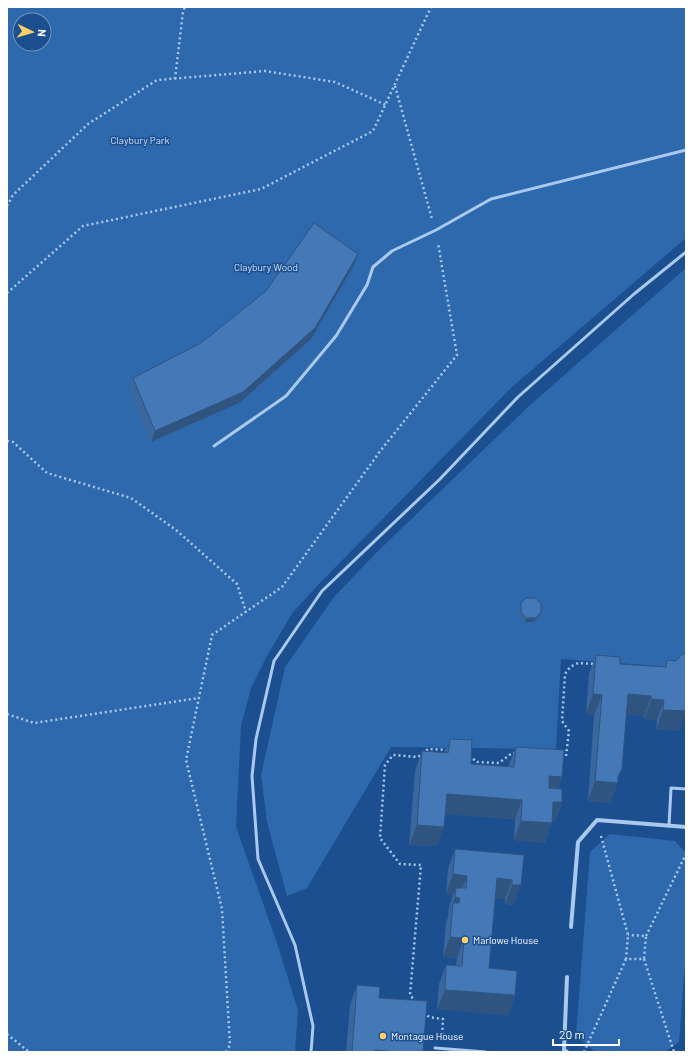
<svg xmlns="http://www.w3.org/2000/svg" width="693" height="1059" font-family="Barlow,sans-serif">
  <rect width="100%" height="100%" fill="#1b4f8f"/>
  <g fill="#2e69ad" fill-rule="evenodd">
    <path d="M7,7H686V238L512,387L321,582L293,612L267,656L251,688L241,726L236,827L276,940L298,1010L295,1052H7ZM20,20H44V44H20Z"/>
    <polygon points="686,268 686,668 561,659 556,749 391,747 307,888 287,896 267,822 261,775 285,667 334,597 376,553 529,406"/>
    <polygon points="610,834 675,841 686,853 686,953 679,1042 665,1052 611,1052 594,1051 576,1036 590,852"/>
  </g>
  <g fill="none" stroke-linecap="round" stroke-linejoin="round">
    <g stroke="#a9c9ee" stroke-width="2.5" stroke-dasharray="2 3" stroke-linecap="butt">
      <polyline points="175,79 183,12 185,7"/>
      <polyline points="395,86 432,219"/>
      <polyline points="7,206 13,195 88,124 157,80 265,71 335,82 386,105"/>
      <polyline points="7,293 83,226 261,189 373,131 431,7"/>
      <polyline points="7,441 13,442 47,473 131,498 176,530 237,584 246,612"/>
      <polyline points="7,714 34,723 199,698"/>
      <polyline points="470,755 476,762 499,763 512,753 516,754"/>
      <polyline points="561,756 566,756 569,731 562,721 565,674 570,667 578,663 596,664"/>
      <polyline points="601,836 628,935 626,959 644,959 646,936 628,935"/>
      <polyline points="646,936 686,854"/>
      <polyline points="644,959 674,1052"/>
      <polyline points="416,1002 410,995 421,865 400,864 380,838 385,765 393,755 418,757 428,749 449,750"/>
      <polyline points="424,1012 429,1017 443,1019 442,1037"/>
      <polyline points="7,1034 29,1052"/>
      <polyline points="226,1052 230,1045 222,909 186,760 212,635 282,587 381,450 457,355 438,243"/>
      <polyline points="584,1052 626,959"/>
    </g>
    <g stroke="#a9c9ee" stroke-width="3">
      <polyline points="214,446 286,396 336,336 367,285 373,267 392,251 436,230 491,199 686,150"/>
      <polyline points="669,826 671,788 686,789"/>
      <polyline points="435,1048 486,1052"/>
      <polyline points="311,1052 313,1026 295,945 258,859 252,776 256,739 274,661 322,591 440,479 518,397 634,294 686,252"/>
    </g>
    <g stroke="#a9c9ee" stroke-width="4">
      <polyline points="571,927 578,842 597,820 686,827"/>
      <polyline points="567,1052 564,1050 567,977"/>
    </g>
  </g>
  <g fill="#3a679d">
    <polygon points="358,254 354,265 311,339 239,403 151,442 129,389 133,378 201,343"/>
    <polygon points="521,603 539,616 534,622 525,622 519,616 519,607"/>
    <polygon points="596,655 620,664 664,667 667,660 683,718 679,731 656,729 657,720 644,719 644,716 626,714 618,779 610,803 588,801 594,715 586,714 589,674"/>
    <polygon points="450,739 471,764 508,767 516,747 562,777 558,789 562,802 555,822 552,822 545,843 514,840 515,819 445,814 437,846 409,845 415,771 422,751 444,753"/>
    <polygon points="455,849 524,855 514,905 505,904 505,899 495,898 489,968 515,995 508,1015 437,1009 439,984 446,965 456,965 457,958 443,957 446,922 448,917 449,907 453,895 446,894 448,869"/>
    <polygon points="357,985 379,998 423,1052 346,1052 350,1005"/>
  </g>
  <g fill="#305480">
    <polygon points="358,254 354,265 311,339 239,403 151,442 155,431"/>
    <polygon points="541,612 539,616 534,622 525,622 526,618"/>
    <polygon points="593,694 602,695 594,715 586,714"/>
    <polygon points="628,694 651,696 644,716 620,714"/>
    <polygon points="651,699 664,700 657,720 644,719"/>
    <polygon points="686,701 686,718 683,718 679,731 656,729 663,710"/>
    <polygon points="622,769 617,783 618,783 610,803 588,801 595,781 618,776"/>
    <polygon points="549,776 562,777 555,797 542,796"/>
    <polygon points="447,794 522,800 515,819 439,814"/>
    <polygon points="553,802 562,802 555,822 546,822"/>
    <polygon points="521,821 552,823 545,843 514,840"/>
    <polygon points="417,825 444,827 437,846 409,845"/>
    <polygon points="453,874 467,876 460,895 456,888 453,895 446,894"/>
    <polygon points="497,878 512,880 505,899 490,898"/>
    <polygon points="512,885 521,885 514,905 505,904"/>
    <polygon points="455,897 460,898 452,917 453,903 448,917"/>
    <polygon points="450,937 464,938 457,958 443,957"/>
    <polygon points="445,990 515,995 508,1015 437,1009"/>
    <polygon points="375,1050 398,1052 374,1052"/>
  </g>
  <g fill="#4478b7" stroke="#305480">
    <polygon points="314,223 358,254 315,328 243,392 155,431 133,378 201,343 266,291"/>
    <polygon points="526,598 535,598 541,604 541,612 536,618 526,618 521,612 521,603"/>
    <polygon points="682,654 686,654 686,711 663,710 664,700 651,699 651,696 628,694 622,769 618,776 618,783 595,781 602,695 593,694 596,655 620,657 620,664 666,667 667,660 676,661"/>
    <polygon points="450,739 472,740 471,764 514,767 516,747 564,750 562,777 549,776 549,788 562,789 562,802 553,802 552,823 521,821 522,800 447,794 444,827 417,825 422,751 448,753"/>
    <polygon points="455,849 524,855 521,885 512,885 512,880 497,878 489,968 517,971 515,995 445,990 446,965 462,966 464,938 450,937 453,903 459,903 460,898 455,897 456,888 466,888 467,876 453,874"/>
    <polygon points="357,985 380,987 379,998 427,1001 423,1052 398,1052 375,1050 375,1052 352,1052"/>
  </g>
  <g fill="#ffd166" stroke="#1b4f8f" stroke-width="1.5">
    <circle cx="465" cy="940" r="4"/>
    <circle cx="383" cy="1036" r="4"/>
  </g>
  <g text-anchor="middle" dominant-baseline="central" stroke-width="3" stroke-linejoin="round" paint-order="stroke">
    <g font-size="10" fill="#cfe3fa" stroke="#1b4f8f">
      <text x="140" y="140">Claybury Park</text>
      <text x="266" y="267">Claybury Wood</text>
    </g>
    <g font-size="10" fill="#fff" stroke="#1b4f8f" text-anchor="start">
      <text x="473" y="940">Marlowe House</text>
      <text x="391" y="1036">Montague House</text>
    </g>
  </g>
  <rect width="693" height="1059" fill="none" stroke="#ffffff" stroke-width="16"/>
  <g transform="translate(32 32) rotate(95)"><circle r="19" fill="#1b4f8f" stroke="#7695bc"/>
  <path d="M0-3L7 15L0 10L-7 15Z" fill="#ffd166"/>
  <text y="-6" font-size="11" font-weight="bold" text-anchor="middle" fill="#ffffff">N</text>
  </g>
  <path d="M553 1039v6h66v-6" fill="none" stroke="#ffffff" stroke-width="2"/>
  <text x="559" y="1039" font-size="12" fill="#ffffff" stroke="#1b4f8f" stroke-width="3" paint-order="stroke">20 m</text>
</svg>
